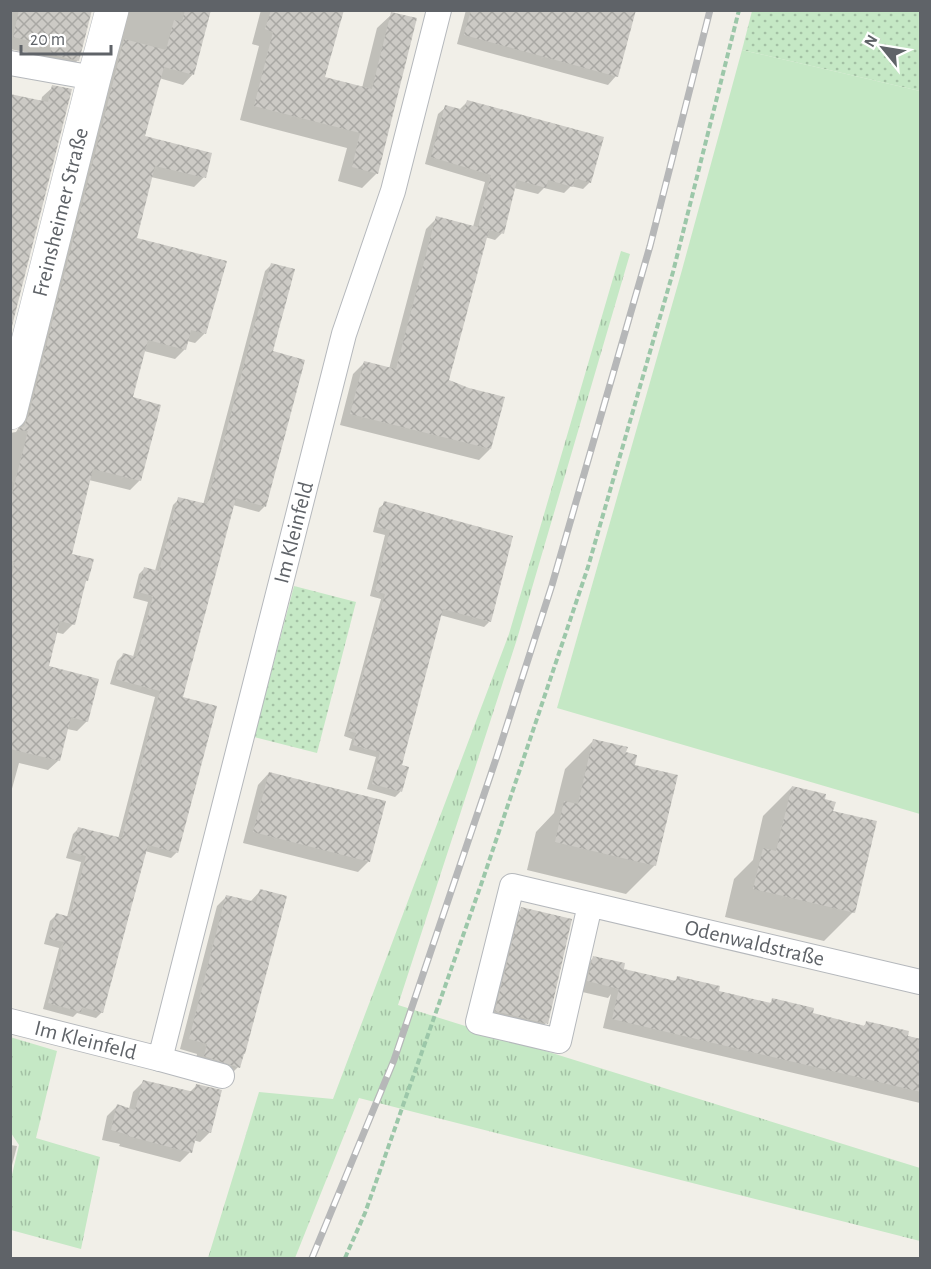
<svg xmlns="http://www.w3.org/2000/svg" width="931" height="1269" font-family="'Alegreya Sans',sans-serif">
  <defs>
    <pattern id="grass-tufts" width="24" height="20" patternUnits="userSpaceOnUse" patternTransform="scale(1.5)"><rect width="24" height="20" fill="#c5e8c5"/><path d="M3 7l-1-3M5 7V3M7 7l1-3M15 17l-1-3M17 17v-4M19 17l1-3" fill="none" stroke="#a3c0a4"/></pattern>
    <pattern id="park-dots" width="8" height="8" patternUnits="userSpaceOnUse" patternTransform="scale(1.5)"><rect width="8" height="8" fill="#c5e8c5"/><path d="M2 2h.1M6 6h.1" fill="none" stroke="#a3c0a4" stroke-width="1.8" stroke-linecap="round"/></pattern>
    <pattern id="building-cross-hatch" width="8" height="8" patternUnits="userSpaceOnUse" patternTransform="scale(1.5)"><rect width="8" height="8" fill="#cccac5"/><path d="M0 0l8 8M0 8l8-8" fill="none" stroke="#a9a8a4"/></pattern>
  </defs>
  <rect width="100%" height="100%" fill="#f1efe8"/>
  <g fill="url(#grass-tufts)">
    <polygon points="621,251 630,254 517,639 398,1005 920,1168 920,1241 359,1098 295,1258 208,1258 259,1092 333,1099 509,634"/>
    <polygon points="10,1037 57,1051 36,1138 100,1157 81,1249 11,1230 11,1179 19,1145 11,1133"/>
  </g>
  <g fill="url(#park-dots)">
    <polygon points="752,11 920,11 920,91 742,50"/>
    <polygon points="294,586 356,602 317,753 254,737"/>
  </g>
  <polygon fill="#c5e8c5" points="742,50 920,91 920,814 557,708 682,270"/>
  <g fill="#0003">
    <polygon points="10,10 91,10 78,60 68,70 41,64 43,56 10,49"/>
    <polygon points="117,10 209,10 193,74 183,85 159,78 143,137 204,177 194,187 151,177 135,239 205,333 195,343 187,341 185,349 175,359 144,351 131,398 140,480 130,490 89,480 70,555 87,580 84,583 73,624 63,634 55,632 47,667 87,721 77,731 67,729 59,760 48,770 19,763 10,796 10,433 16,432 18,429 120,26"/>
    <polygon points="261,10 343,10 323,79 362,88 377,28 392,14 377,173 362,188 338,181 347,148 240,120 259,46 252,44"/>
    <polygon points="466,10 634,10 616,76 608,85 457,44"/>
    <polygon points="53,87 10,328 41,102 42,97"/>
    <polygon points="467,102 590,182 583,189 571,186 564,193 544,188 538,194 514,188 502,233 495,240 485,237 447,381 490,449 479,460 340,425 353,374 364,363 389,369 426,229 437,218 473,227 485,182 425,164 438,114 446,107 460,109"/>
    <polygon points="271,265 271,352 265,506 259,512 233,505 181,698 177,852 171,858 145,851 102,1012 96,1018 77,1013 73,1017 43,1009 59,948 44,944 50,921 56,915 67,917 81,862 66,858 73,834 79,828 118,839 155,697 110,684 117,661 123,655 133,657 148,602 133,598 139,574 145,568 155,571 173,505 179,499 203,505 265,271"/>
    <polygon points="385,503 489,622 484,627 440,615 400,766 400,792 395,797 367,789 376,757 349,750 352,739 344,736 381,599 370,596 385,535 373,532 379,508"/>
    <polygon points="594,740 625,753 633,766 655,865 626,894 527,870 536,832 554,813 565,769"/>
    <polygon points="269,773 369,861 358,872 243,843 258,785"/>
    <polygon points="792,787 823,800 831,813 853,912 824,941 725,917 734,879 753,860 763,816"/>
    <polygon points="261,890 238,1067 228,1077 194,1066 197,1054 180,1049 217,906 227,896 250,902"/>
    <polygon points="522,909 546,1023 541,1028 491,1017 517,914"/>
    <polygon points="594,957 622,970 673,982 678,978 717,992 769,1004 773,1000 812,1015 863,1027 867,1022 920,1040 920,1103 603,1028 611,994 608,998 578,991 584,967"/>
    <polygon points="143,1082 189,1093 197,1085 210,1132 200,1142 193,1140 190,1152 180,1162 119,1146 120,1144 102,1140 107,1116 117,1106 129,1109 133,1092"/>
    <polygon points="10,1145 17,1146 10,1173"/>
  </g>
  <g fill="url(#building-cross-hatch)">
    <polygon points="19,10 92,10 79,61 50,54 52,46 13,37"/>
    <polygon points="185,10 211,10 194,75 164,67 145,136 212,153 206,178 155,166 137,238 227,261 206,334 191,330 186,350 148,340 133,397 161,405 141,481 93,469 72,554 94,559 88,581 86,581 75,625 60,621 49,666 99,679 88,722 71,717 60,761 10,749 10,582 15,562 10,561 10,502 28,431 17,430 24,426 28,418 124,39 166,50 174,20 182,22"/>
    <polygon points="271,10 344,10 325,77 372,89 391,12 417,18 378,174 352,167 360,133 254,106 273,32 265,29"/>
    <polygon points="471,10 636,10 618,77 464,35"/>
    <polygon points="52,85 72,89 10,334 10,94 48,102"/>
    <polygon points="467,100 604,137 591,183 575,178 573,187 548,180 546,188 517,180 504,234 478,227 491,175 431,157 445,105 464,110"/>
    <polygon points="436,216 489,230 449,380 469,388 505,397 491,449 350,414 364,361 396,369"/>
    <polygon points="271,263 295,269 273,351 305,360 266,507 236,498 183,697 217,706 178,853 148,845 103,1013 82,1007 81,1012 48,1003 64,942 49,939 56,913 70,917 86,856 71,852 78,827 122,838 160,691 115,679 123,653 137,657 153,596 138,592 144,567 159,571 178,497 207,504"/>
    <polygon points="384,501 513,536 491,622 443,609 402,765 409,767 402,792 372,784 380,752 353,745 356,733 348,731 385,594 375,591 390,530 377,527"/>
    <polygon points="593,739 628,747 626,752 637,755 635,765 678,775 656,866 555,842 564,801 578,804"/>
    <polygon points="269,772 386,801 370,862 253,832"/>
    <polygon points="792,786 826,794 825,799 836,802 833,811 877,821 855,913 753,889 763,848 776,851"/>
    <polygon points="260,889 287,896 245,1054 244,1054 240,1068 204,1056 207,1044 189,1039 226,895 256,902"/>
    <polygon points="521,907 572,919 548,1024 495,1011"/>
    <polygon points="593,956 625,963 624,969 676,981 677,976 698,981 720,986 719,991 771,1003 772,998 814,1008 813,1013 865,1026 866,1021 909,1031 908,1036 921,1039 921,1092 612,1019 623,971 619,989 587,981"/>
    <polygon points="143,1080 194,1092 196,1084 222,1090 211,1133 198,1129 192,1153 128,1136 129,1135 111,1130 117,1104 135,1110"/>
  </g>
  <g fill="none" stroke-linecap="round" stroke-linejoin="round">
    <defs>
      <g id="street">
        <polyline points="10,63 94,78"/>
        <path id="s1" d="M590,905L559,1041L478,1022L512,886L920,982"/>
        <path id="s2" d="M10,1021L160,1059L344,334L393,191L439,10"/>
        <polyline points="160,1059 222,1076"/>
      </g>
      <g id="secondary">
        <path id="s3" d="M10,413L94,78L112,10"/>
      </g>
    </defs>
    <use href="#street" stroke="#b5b8bc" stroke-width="26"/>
    <use href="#secondary" stroke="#b6babf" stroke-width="34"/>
    <polyline stroke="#9cc7a9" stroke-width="4" stroke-dasharray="6 3" stroke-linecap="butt" points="345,1258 365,1213 483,879 588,567 673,272 739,10"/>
    <use href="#street" stroke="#fff" stroke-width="24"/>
    <use href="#secondary" stroke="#fff" stroke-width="33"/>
    <defs>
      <polyline id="rail" points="312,1258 394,1060 497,756 552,585 650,246 710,10"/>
    </defs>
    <use href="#rail" stroke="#b6b7b8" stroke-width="7"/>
    <use href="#rail" stroke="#fff" stroke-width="4.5" stroke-dasharray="14" stroke-linecap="butt"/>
  </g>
  <g text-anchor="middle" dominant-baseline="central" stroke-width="6" stroke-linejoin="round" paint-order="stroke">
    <g font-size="22" fill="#5f6368" stroke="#fff">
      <text stroke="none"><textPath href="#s3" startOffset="207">Freinsheimer Straße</textPath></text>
      <text stroke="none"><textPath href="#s2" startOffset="698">Im Kleinfeld</textPath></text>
      <text stroke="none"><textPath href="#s1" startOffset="612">Odenwaldstraße</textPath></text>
      <text stroke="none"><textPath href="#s2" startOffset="78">Im Kleinfeld</textPath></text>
    </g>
  </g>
  <rect width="931" height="1269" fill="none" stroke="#5f6368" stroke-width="24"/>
  <g transform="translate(883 48) rotate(300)" stroke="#ffffff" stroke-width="4.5" paint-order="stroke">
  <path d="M0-4.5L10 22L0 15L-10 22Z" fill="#5f6368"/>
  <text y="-9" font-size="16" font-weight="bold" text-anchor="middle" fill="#5f6368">N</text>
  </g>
  <path d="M21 45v9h90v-9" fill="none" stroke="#5f6368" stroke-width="3"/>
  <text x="30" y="45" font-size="18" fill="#5f6368" stroke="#ffffff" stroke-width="4.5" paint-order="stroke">20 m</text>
</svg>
